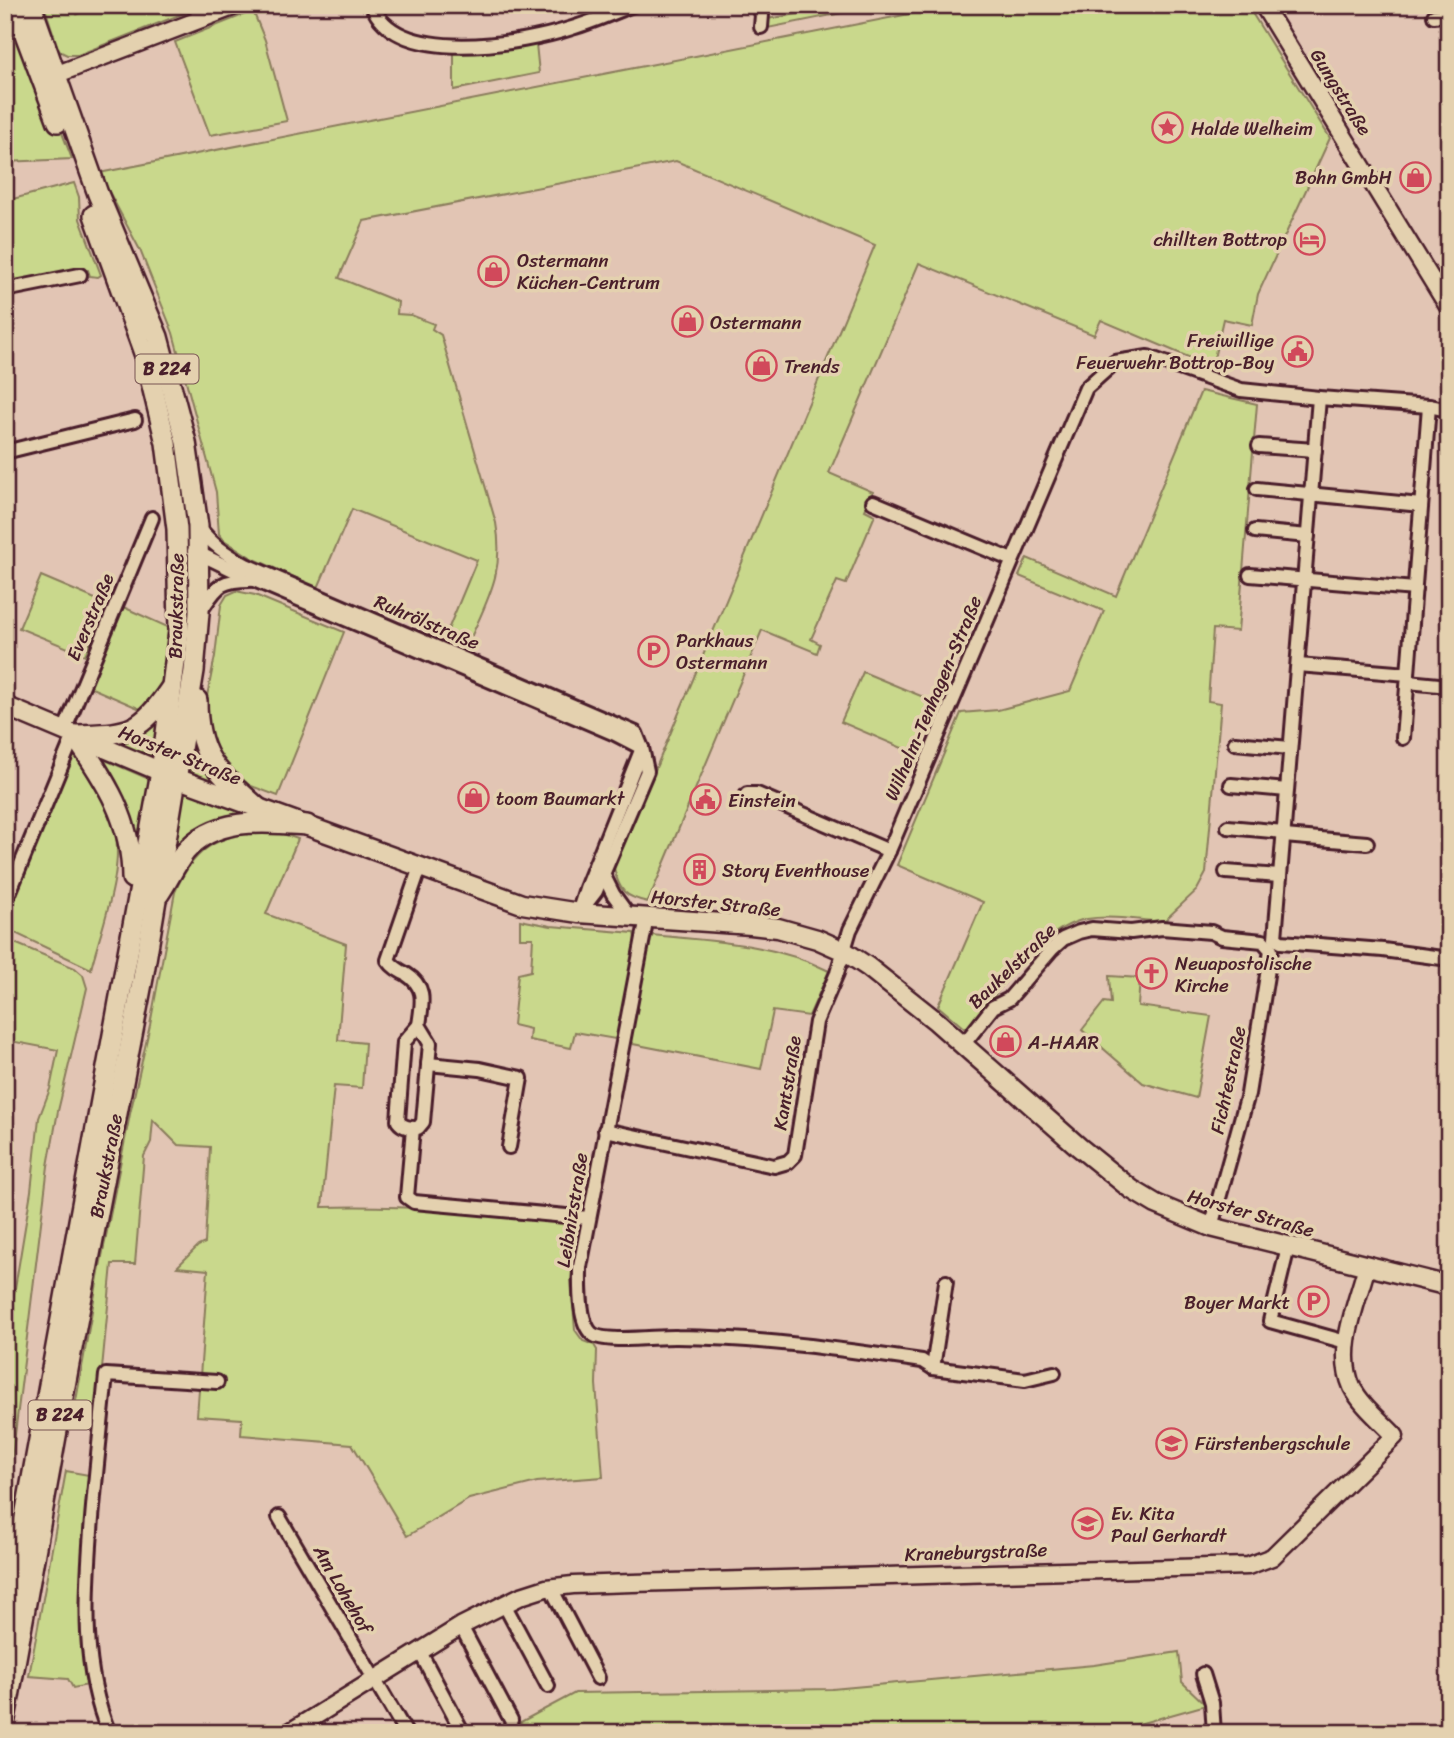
<svg xmlns="http://www.w3.org/2000/svg" width="1454" height="1738" font-family="Sriracha,sans-serif">
  <rect width="100%" height="100%" fill="#e2c5b4"/>
  <filter id="ink" filterUnits="userSpaceOnUse"><feTurbulence type="fractalNoise" baseFrequency=".0143" numOctaves="2"/><feDisplacementMap in="SourceGraphic" scale="14" xChannelSelector="R" yChannelSelector="G"/><feConvolveMatrix kernelMatrix="1 2 1 2 8 2 1 2 1" color-interpolation-filters="sRGB"/></filter>
  <g filter="url(#ink)">
    <g fill="#c9d88c" stroke="#8a7c5c" stroke-width="2">
      <polygon points="5,5 13,5 72,159 5,162"/>
      <polygon points="44,5 75,5 77,14 98,5 185,5 187,12 78,55 67,55 59,51"/>
      <polygon points="827,5 870,5 872,7 763,29 767,19 823,10 823,6"/>
      <path d="M955,5H1247L1330,138L1258,294L1252,325L1223,319L1212,367L1101,320L1094,335L919,263L829,473L873,492L865,510L875,515L846,584L837,581L811,639L820,644L817,653L762,630L648,902C625,897 619,891 614,868L875,245L676,161L364,221L339,278L398,302L397,314L411,315L434,324L432,329L441,335L496,523C505,572 488,598 469,642L447,632L477,560L352,509L318,588L252,558L224,540L219,534L216,492L173,333L140,250L99,173Z"/>
      <polygon points="253,11 265,40 287,121 210,135 175,42"/>
      <polygon points="536,44 539,73 454,90 454,53"/>
      <polygon points="74,183 79,197 80,219 101,275 98,277 90,276 88,270 5,283 5,201"/>
      <path d="M1201,391L1257,404L1238,631L1213,629L1208,701L1221,703L1206,873L1197,890L1163,922C1138,920 1111,915 1087,919C1041,926 998,993 969,1027L964,1028L938,1006L983,902L897,865L961,713L998,710L1070,691L1104,611L1019,576L1027,558L1116,596Z"/>
      <polygon points="41,576 107,604 85,655 19,628"/>
      <polygon points="236,591 255,595 344,632 278,796 246,784 231,772 213,744 206,725 207,696 215,656 221,605 227,595"/>
      <polygon points="121,606 170,628 161,689 145,711 87,686"/>
      <polygon points="863,672 938,703 916,754 841,722"/>
      <polygon points="160,714 156,754 146,757 111,742"/>
      <polygon points="192,733 219,781 216,783 193,773 186,766"/>
      <path d="M72,757H77C89,779 105,801 113,824C127,864 101,929 91,969L15,933L6,923L5,917Z"/>
      <polygon points="103,759 149,779 151,783 139,850 125,800 102,762"/>
      <polygon points="184,793 191,793 246,814 172,860"/>
      <path d="M256,832L283,834L298,839L266,914L346,944L338,1040L365,1043L362,1088L334,1086L322,1207C408,1204 488,1213 573,1222L577,1230L571,1280L575,1330L583,1341L594,1345L597,1350L596,1384L603,1477L537,1482L469,1499L407,1536L352,1444L241,1435L242,1419L197,1416L208,1270L177,1267L198,1246L205,1243L210,1147L178,1145L153,1120L151,1142L144,1156L135,1264H112L99,1400L94,1416L74,1412L98,1277L130,1114L150,1025L175,892C192,852 213,837 256,832Z"/>
      <path d="M520,920L551,926L634,933C638,944 621,1026 615,1039L575,1032L571,1048L529,1040L530,1029L513,1025L518,974L531,971L533,938H520Z"/>
      <path d="M652,935C713,941 774,943 829,971L809,1016L773,1011L761,1069L633,1044L629,1040Z"/>
      <polygon points="5,939 75,968 83,975 87,988 58,1111 48,1166 5,1516 5,1321 12,1306 17,1276 31,1191 39,1118 50,1089 58,1050 5,1040"/>
      <polygon points="1109,976 1140,978 1138,1006 1211,1016 1196,1098 1143,1083 1082,1030 1104,1002 1111,1003"/>
      <path d="M66,1471L89,1475C85,1545 74,1615 88,1685L73,1688L68,1679L29,1676Z"/>
      <polygon points="1179,1652 1182,1682 1206,1705 1107,1733 500,1733 575,1693 832,1689 1094,1665"/>
    </g>
    <g fill="none" stroke-linecap="round" stroke-linejoin="round">
      <defs>
        <g id="minor">
          <polyline points="195,5 200,19"/>
          <path d="M372,5C396,67 523,44 572,28C592,22 613,13 633,5"/>
          <polyline points="758,5 762,15 761,27"/>
          <polyline points="1434,16 1449,14"/>
          <polyline points="5,290 80,275"/>
          <polyline points="1319,398 1275,938 1281,942 1383,950 1449,959"/>
          <polyline points="1259,446 1315,450"/>
          <polyline points="5,452 135,420"/>
          <polyline points="1257,489 1421,505"/>
          <polyline points="873,502 1012,560"/>
          <path d="M198,526C211,544 226,554 246,565L636,733L642,748L647,771L596,891L579,913"/>
          <polyline points="1255,531 1308,536"/>
          <polyline points="194,551 254,580 615,734 642,748"/>
          <polyline points="1250,575 1415,589"/>
          <path d="M199,613C217,588 217,580 250,580"/>
          <polyline points="1298,665 1408,674"/>
          <polyline points="1408,682 1449,686"/>
          <polyline points="64,731 152,518"/>
          <polyline points="1403,738 1429,406"/>
          <polyline points="1235,743 1290,748"/>
          <polyline points="1231,785 1287,790"/>
          <polyline points="747,794 757,794 889,851"/>
          <polyline points="1228,827 1284,832"/>
          <polyline points="1284,836 1367,843"/>
          <polyline points="1226,872 1280,876"/>
          <polyline points="603,874 613,894 629,916"/>
          <polyline points="5,903 74,735"/>
          <polyline points="580,907 586,888 642,748"/>
          <path d="M647,917L580,1267C580,1284 578,1322 592,1334C606,1344 659,1336 677,1337C760,1338 841,1349 922,1361L933,1368L1025,1380L1054,1373"/>
          <path d="M419,1025L430,1043L423,1122L418,1128C410,1128 403,1128 398,1121L404,1042Z"/>
          <path d="M419,1025C422,1003 427,987 406,974C398,970 393,967 388,960L420,867"/>
          <polyline points="963,1045 993,1007 1009,999 1052,949 1063,939 1079,932 1092,929 1131,932 1162,928 1211,932 1222,937 1263,941 1271,950 1248,1094 1211,1227"/>
          <polyline points="428,1064 480,1069 521,1078 509,1147"/>
          <polyline points="413,1128 407,1197 414,1202 588,1218"/>
          <polyline points="605,1130 774,1166 788,1162 795,1155 816,1022 837,973 850,930 889,851 1086,388 1115,362 1148,357 1241,390 1319,398 1429,406 1449,410"/>
          <polyline points="1288,1247 1270,1321 1346,1342"/>
          <polyline points="933,1368 946,1282"/>
          <polyline points="279,1517 406,1733"/>
          <polyline points="551,1588 598,1678"/>
          <polyline points="504,1604 548,1686"/>
          <polyline points="461,1626 511,1720"/>
          <polyline points="420,1652 462,1731"/>
          <polyline points="1203,1674 1212,1703 1214,1733"/>
          <path d="M109,1733C82,1669 86,1599 91,1531C95,1479 101,1427 106,1375L217,1382"/>
        </g>
        <g id="tertiary">
          <polyline points="1263,5 1449,308"/>
          <polyline points="55,75 238,5"/>
          <path d="M288,1733L461,1626L521,1596L546,1588L573,1585L632,1583L1248,1566L1272,1557L1395,1436C1381,1421 1361,1405 1352,1387C1335,1349 1358,1302 1367,1265"/>
        </g>
        <polyline id="secondary" points="5,706 176,778 522,904 579,913 751,925 778,928 817,939 844,951 868,967 936,1021 1079,1147 1131,1189 1156,1204 1211,1227 1449,1286"/>
        <g id="primary">
          <polyline points="14,5 58,122"/>
          <path d="M197,700C197,758 218,772 258,808"/>
          <path d="M74,735C105,780 132,820 132,878"/>
          <path d="M74,735C127,733 138,736 170,689"/>
          <path d="M159,894C168,881 175,865 185,852C215,816 265,822 307,825"/>
          <polyline points="5,1626 161,772 179,631 177,529 166,443 144,353 94,215"/>
          <polyline points="5,1719 69,1364 143,978 194,671 199,613 198,526 186,442 158,337 98,194 31,5"/>
        </g>
      </defs>
      <use href="#minor" stroke="#4a1f2b" stroke-width="18"/>
      <use href="#tertiary" stroke="#4a1f2b" stroke-width="21"/>
      <use href="#secondary" stroke="#4a1f2b" stroke-width="23"/>
      <use href="#primary" stroke="#4a1f2b" stroke-width="24"/>
      <use href="#minor" stroke="#e4d1af" stroke-width="12"/>
      <use href="#tertiary" stroke="#e4d1af" stroke-width="16"/>
      <use href="#secondary" stroke="#e4d1af" stroke-width="18"/>
      <use href="#primary" stroke="#e4d1af" stroke-width="19"/>
    </g>
  </g>
  <defs>
    <symbol id="sight-ring" viewBox="-11 -11 22 22"><circle r="9.5" fill="#e4d1af" stroke="#d1495b" stroke-width="1.5"/><path d="M0-6L1.8-2.2L6-1.7L2.9 1.2L3.7 5.4L0 3.3L-3.7 5.4L-2.9 1.2L-6-1.7L-1.8-2.2Z" fill="#d1495b"/></symbol>
    <symbol id="shop-ring" viewBox="-11 -11 22 22"><circle r="9.5" fill="#e4d1af" stroke="#d1495b" stroke-width="1.5"/><path d="M-5-2.5h2.3a2.7 3.5 0 0 1 5.4 0H5L5.5 6h-11ZM-1.5-2.5h3a1.5 2.3 0 0 0-3 0Z" fill="#d1495b"/></symbol>
    <symbol id="hotel-ring" viewBox="-11 -11 22 22"><circle r="9.5" fill="#e4d1af" stroke="#d1495b" stroke-width="1.5"/><path d="M-6-4.5h1.5V1H6V5H4.5V3h-9V5H-6ZM-4 0a1.8 1.8 0 1 1 3.6 0ZM.5 0V-2.5h3Q6-2.5 6 0Z" fill="#d1495b"/></symbol>
    <symbol id="civic-ring" viewBox="-11 -11 22 22"><circle r="9.5" fill="#e4d1af" stroke="#d1495b" stroke-width="1.5"/><path d="M-.6-6.5H3V-4.5H.6V-3L4-1V1h2V6H-6V1h2V-1L-.6-3ZM-1.2 2.5V6h2.4V2.5Z" fill="#d1495b"/></symbol>
    <symbol id="parking-ring" viewBox="-11 -11 22 22"><circle r="9.5" fill="#e4d1af" stroke="#d1495b" stroke-width="1.5"/><path d="M-3.5-5.5H1a3.5 3.5 0 0 1 0 7H-1V5.5H-3.5ZM-1-3.4V-.6H.8a1.4 1.4 0 0 0 0-2.8Z" fill="#d1495b"/></symbol>
    <symbol id="building-ring" viewBox="-11 -11 22 22"><circle r="9.5" fill="#e4d1af" stroke="#d1495b" stroke-width="1.5"/><path d="M-4-6H4V6H1V3H-1V6H-4ZM-2.5-4.3h1.7v1.8h-1.7ZM.8-4.3h1.7v1.8H.8ZM-2.5-1h1.7V.8h-1.7ZM.8-1h1.7V.8H.8Z" fill="#d1495b"/></symbol>
    <symbol id="church-ring" viewBox="-11 -11 22 22"><circle r="9.5" fill="#e4d1af" stroke="#d1495b" stroke-width="1.5"/><path d="M-1.2-6h2.4v3.5h3.3v2.4h-3.3V6h-2.4V-.1h-3.3v-2.4h3.3Z" fill="#d1495b"/></symbol>
    <symbol id="school-ring" viewBox="-11 -11 22 22"><circle r="9.5" fill="#e4d1af" stroke="#d1495b" stroke-width="1.5"/><path d="M0-5L7-2L0 1L-7-2ZM-4 1L0 2.5L4 1V4Q0 6-4 4Z" fill="#d1495b"/></symbol>
  </defs>
  <g fill-rule="evenodd">
    <use href="#sight-ring" x="1150" y="110" width="35" height="35"/>
    <use href="#shop-ring" x="1398" y="160" width="35" height="35"/>
    <use href="#hotel-ring" x="1292" y="222" width="35" height="35"/>
    <use href="#shop-ring" x="476" y="254" width="35" height="35"/>
    <use href="#shop-ring" x="670" y="304" width="35" height="35"/>
    <use href="#civic-ring" x="1280" y="334" width="35" height="35"/>
    <use href="#shop-ring" x="744" y="348" width="35" height="35"/>
    <use href="#parking-ring" x="636" y="634" width="35" height="35"/>
    <use href="#shop-ring" x="456" y="780" width="35" height="35"/>
    <use href="#civic-ring" x="688" y="782" width="35" height="35"/>
    <use href="#building-ring" x="682" y="852" width="35" height="35"/>
    <use href="#church-ring" x="1134" y="956" width="35" height="35"/>
    <use href="#shop-ring" x="988" y="1024" width="35" height="35"/>
    <use href="#parking-ring" x="1296" y="1284" width="35" height="35"/>
    <use href="#school-ring" x="1154" y="1426" width="35" height="35"/>
    <use href="#school-ring" x="1070" y="1506" width="35" height="35"/>
  </g>
  <g text-anchor="middle" dominant-baseline="central" stroke-width="7" stroke-linejoin="round" paint-order="stroke">
    <g fill="#e4d1af" stroke="#785453" stroke-width="2">
      <rect x="135.5" y="354.5" width="63" height="29" rx="5"/>
      <rect x="28.5" y="1400.5" width="63" height="29" rx="5"/>
    </g>
    <g font-size="18" font-weight="bold" fill="#4a1f2b">
      <text x="167" y="369">B 224</text>
      <text x="60" y="1415">B 224</text>
    </g>
    <g font-size="19" fill="#4a1f2b" stroke="#e4d1af">
      <text transform="translate(1341 92) rotate(58)">Gungstraße</text>
      <text transform="translate(176 606) rotate(-89)">Braukstraße</text>
      <text transform="translate(90 617) rotate(-67)">Everstraße</text>
      <text transform="translate(427 622) rotate(23)">Ruhrölstraße</text>
      <text transform="translate(933 698) rotate(-67)">Wilhelm-Tenhagen-Straße</text>
      <text transform="translate(180 755) rotate(22)">Horster Straße</text>
      <text transform="translate(716 903) rotate(6)">Horster Straße</text>
      <text transform="translate(1012 966) rotate(-44)">Baukelstraße</text>
      <text transform="translate(1228 1080) rotate(-78)">Fichtestraße</text>
      <text transform="translate(787 1083) rotate(-81)">Kantstraße</text>
      <text transform="translate(106 1166) rotate(-79)">Braukstraße</text>
      <text transform="translate(572 1210) rotate(-81)">Leibnizstraße</text>
      <text transform="translate(1251 1213) rotate(16)">Horster Straße</text>
      <text transform="translate(976 1552) rotate(-2)">Kraneburgstraße</text>
      <text transform="translate(343 1589) rotate(60)">Am Lohehof</text>
    </g>
    <g font-size="19" fill="#4a1f2b" stroke="#e4d1af" text-anchor="start">
      <text x="1191" y="128">Halde Welheim</text>
      <text x="1392" y="177" text-anchor="end">Bohn GmbH</text>
      <text x="1287" y="239" text-anchor="end">chillten Bottrop</text>
      <text x="517" y="260">Ostermann<tspan x="517" dy="22">Küchen-Centrum</tspan></text>
      <text x="710" y="322">Ostermann</text>
      <text x="1274" y="340" text-anchor="end">Freiwillige<tspan x="1274" dy="22">Feuerwehr Bottrop-Boy</tspan></text>
      <text x="784" y="366">Trends</text>
      <text x="676" y="640">Parkhaus<tspan x="676" dy="22">Ostermann</tspan></text>
      <text x="496" y="798">toom Baumarkt</text>
      <text x="728" y="800">Einstein</text>
      <text x="722" y="870">Story Eventhouse</text>
      <text x="1175" y="963">Neuapostolische<tspan x="1175" dy="22">Kirche</tspan></text>
      <text x="1028" y="1042">A-HAAR</text>
      <text x="1290" y="1302" text-anchor="end">Boyer Markt</text>
      <text x="1195" y="1443">Fürstenbergschule</text>
      <text x="1111" y="1513">Ev. Kita<tspan x="1111" dy="22">Paul Gerhardt</tspan></text>
    </g>
  </g>
  <rect width="1454" height="1738" fill="none" stroke="#e4d1af" stroke-width="28"/>
  <rect x="14" y="14" width="1426" height="1710" fill="none" stroke="#4a1f2b" stroke-width="2.5" filter="url(#ink)"/>
</svg>
